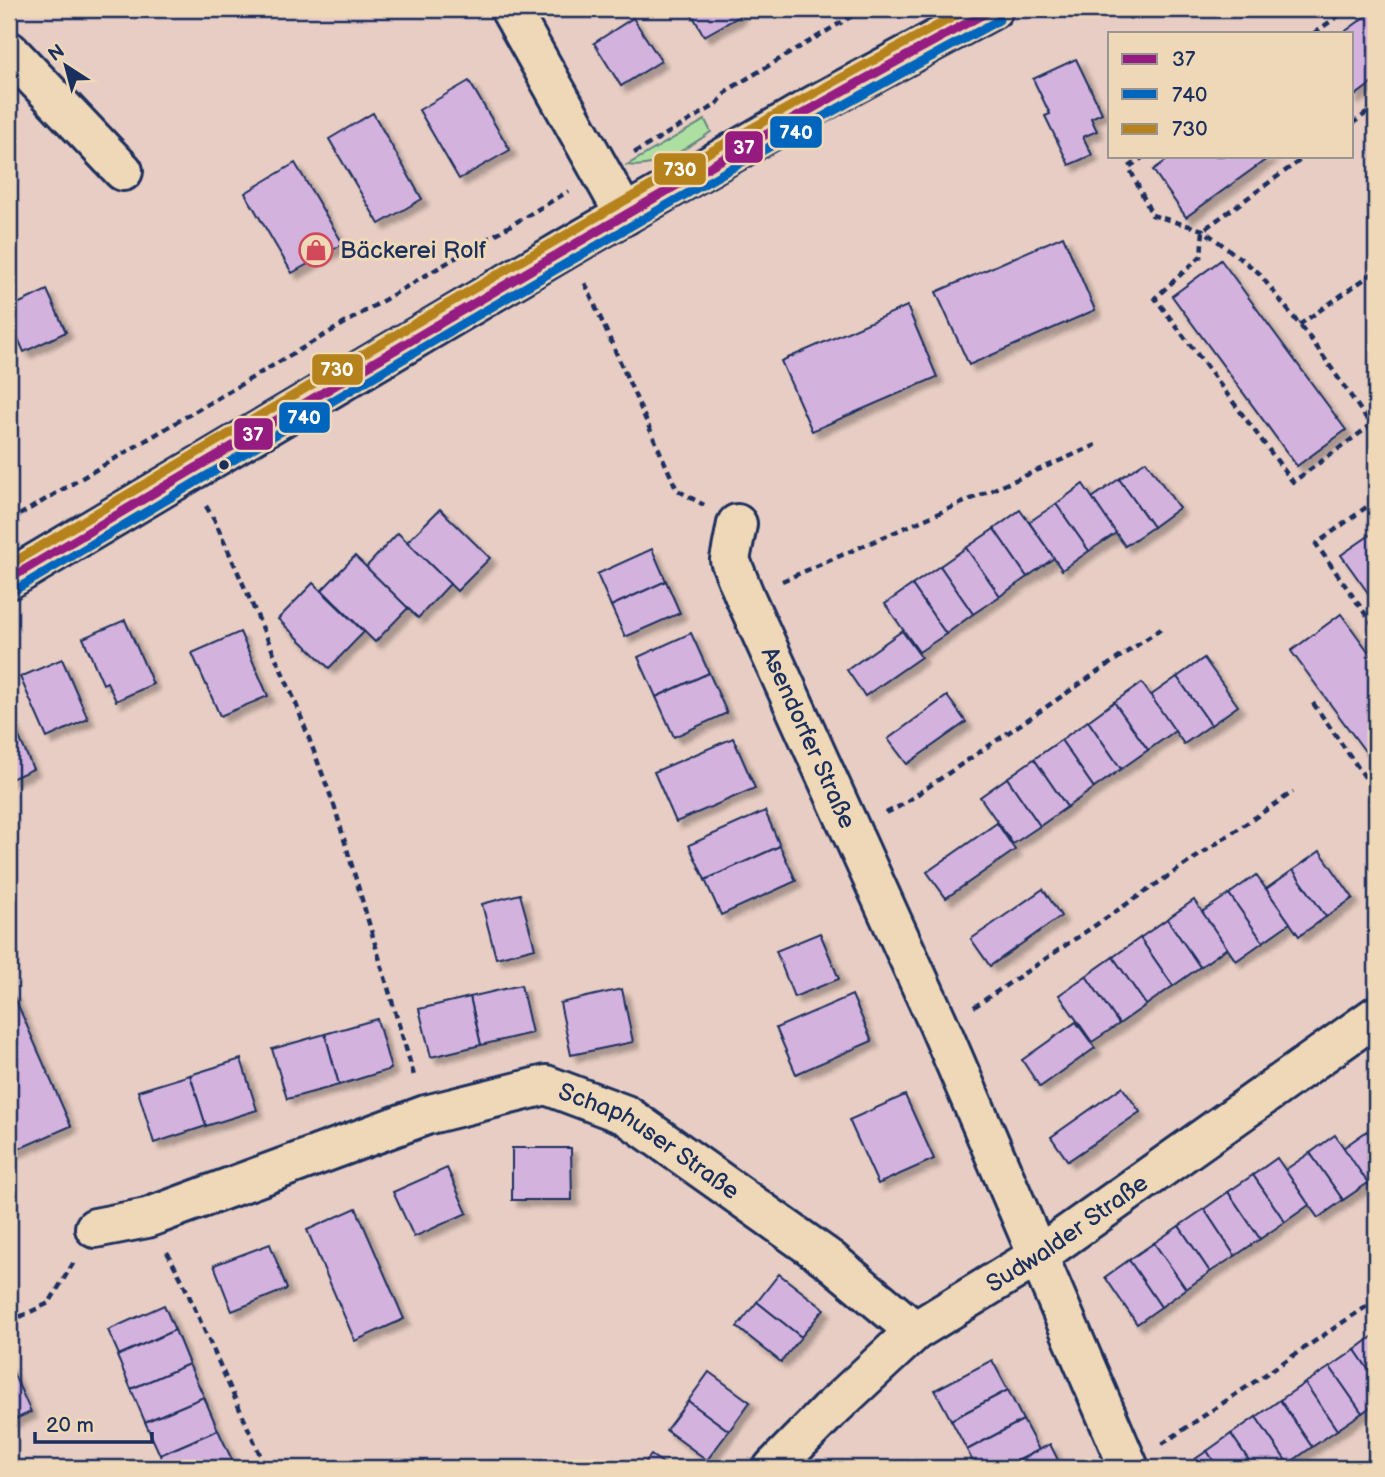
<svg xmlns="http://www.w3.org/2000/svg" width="1385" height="1477" font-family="'Balsamiq Sans',sans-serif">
  <defs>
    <filter id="shadow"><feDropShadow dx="6" dy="6" stdDeviation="2" flood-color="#0004"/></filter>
  </defs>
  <rect width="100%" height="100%" fill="#e7cdc3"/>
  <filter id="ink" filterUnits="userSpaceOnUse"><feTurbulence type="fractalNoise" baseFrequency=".0143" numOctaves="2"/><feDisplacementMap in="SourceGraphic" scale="14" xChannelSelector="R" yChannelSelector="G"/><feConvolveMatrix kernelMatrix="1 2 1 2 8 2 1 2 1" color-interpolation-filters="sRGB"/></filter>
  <g filter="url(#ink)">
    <path fill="#addfa1" stroke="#648780" stroke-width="2" d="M705,120L711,132C686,148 658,170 627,165Z"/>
    <g fill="#d3b2de" stroke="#1b2f5e" stroke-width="2" filter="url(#shadow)">
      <polygon points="689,9 736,9 740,16 704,36"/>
      <polygon points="1376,9 1376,80 1352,98 1352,33 1343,33"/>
      <polygon points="633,18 661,61 621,86 594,43"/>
      <polygon points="1076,59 1102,113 1091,118 1097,131 1083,137 1092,155 1069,165 1045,116 1050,114 1033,79"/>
      <polygon points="469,81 510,150 459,179 419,110"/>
      <polygon points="373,113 422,199 379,224 329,139"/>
      <polygon points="1173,156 1271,156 1186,217 1153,170"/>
      <polygon points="295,163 343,244 292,273 245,193"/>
      <polygon points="1063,236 1095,310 969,365 936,292"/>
      <polygon points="1221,260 1346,430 1297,466 1172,296"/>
      <polygon points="47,290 66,332 24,352 9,318 9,308"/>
      <polygon points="907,306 937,377 812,431 781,361"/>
      <polygon points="1146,461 1179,508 1153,527 1119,479"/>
      <polygon points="1119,479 1153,527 1125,546 1092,498"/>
      <polygon points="1083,484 1116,533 1089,551 1056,504"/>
      <polygon points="1056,504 1089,551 1062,570 1029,522"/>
      <polygon points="440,509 490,558 457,591 407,542"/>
      <polygon points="1020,510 1054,558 1027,577 994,529"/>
      <polygon points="994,529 1027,577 1000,596 966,548"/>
      <polygon points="1376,531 1376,604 1341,555"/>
      <polygon points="398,533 450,584 418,618 366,567"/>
      <polygon points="966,548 1000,596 973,614 940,566"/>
      <polygon points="652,549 666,581 611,606 597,574"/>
      <polygon points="355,556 408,608 375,642 322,590"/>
      <polygon points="940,566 973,614 946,634 912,585"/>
      <polygon points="666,581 680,613 625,637 611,606"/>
      <polygon points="313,583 364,632 329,668 278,619"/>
      <polygon points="912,585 946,634 919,652 885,604"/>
      <polygon points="1341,614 1376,662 1376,766 1291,651"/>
      <polygon points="125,620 153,684 116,701 107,682 103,684 83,638"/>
      <polygon points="902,631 921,657 865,696 847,670"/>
      <polygon points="240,632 268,696 220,716 192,653"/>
      <polygon points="691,633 709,673 656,697 638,657"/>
      <polygon points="1204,658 1238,706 1211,725 1177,677"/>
      <polygon points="62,659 88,719 47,738 20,677"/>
      <polygon points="709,673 727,713 674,737 656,697"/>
      <polygon points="1177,677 1211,725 1184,744 1150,696"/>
      <polygon points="1142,683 1175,731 1148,750 1114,702"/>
      <polygon points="947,696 966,722 907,764 888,739"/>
      <polygon points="1114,702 1148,750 1121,769 1088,721"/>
      <polygon points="9,714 33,769 9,780"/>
      <polygon points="1088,721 1121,769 1094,788 1061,740"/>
      <polygon points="733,738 755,788 676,822 654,772"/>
      <polygon points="1061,740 1094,788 1067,807 1034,759"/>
      <polygon points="1034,759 1067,807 1040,826 1007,778"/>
      <polygon points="1007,778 1040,826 1013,844 980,797"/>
      <polygon points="765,811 780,846 705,880 689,845"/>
      <polygon points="997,823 1015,850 946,898 927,872"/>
      <polygon points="780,846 796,881 721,915 705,880"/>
      <polygon points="1320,851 1353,898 1326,917 1293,870"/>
      <polygon points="1293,870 1326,917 1299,936 1266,889"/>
      <polygon points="1256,875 1290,923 1263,942 1229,894"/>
      <polygon points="1043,889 1061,916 990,966 971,939"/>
      <polygon points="520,894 535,948 496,958 482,904"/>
      <polygon points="1229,894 1263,942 1236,961 1202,912"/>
      <polygon points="1194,900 1227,948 1200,967 1167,919"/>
      <polygon points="1167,919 1200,967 1173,986 1140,938"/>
      <polygon points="820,933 839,979 794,997 776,951"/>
      <polygon points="1140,938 1173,986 1146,1005 1113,957"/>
      <polygon points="1113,957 1146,1005 1119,1024 1086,976"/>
      <polygon points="1086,976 1119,1024 1092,1042 1059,995"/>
      <polygon points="521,985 532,1033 481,1045 470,997"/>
      <polygon points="622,989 633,1042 571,1055 560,1003"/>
      <polygon points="13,994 71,1126 9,1153 9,996"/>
      <polygon points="852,995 872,1041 796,1074 776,1028"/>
      <polygon points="470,997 481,1045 431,1057 419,1009"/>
      <polygon points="377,1019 391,1069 339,1085 325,1034"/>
      <polygon points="1076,1022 1095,1048 1040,1087 1022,1060"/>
      <polygon points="325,1034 339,1085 287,1099 272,1049"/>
      <polygon points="241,1059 257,1110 206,1126 190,1075"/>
      <polygon points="190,1075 206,1126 154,1143 138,1091"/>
      <polygon points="1122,1087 1140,1112 1068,1161 1051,1137"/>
      <polygon points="905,1095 934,1159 878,1184 849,1120"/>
      <polygon points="1376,1125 1376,1145 1367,1131"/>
      <polygon points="1367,1131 1376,1145 1376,1196 1343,1148"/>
      <polygon points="1335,1135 1368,1183 1343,1200 1310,1153"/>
      <polygon points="512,1148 571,1148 572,1200 512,1200"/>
      <polygon points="1310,1153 1343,1200 1318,1218 1285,1170"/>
      <polygon points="1277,1158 1309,1205 1285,1222 1253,1175"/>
      <polygon points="447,1168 467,1213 414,1237 393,1192"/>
      <polygon points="1253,1175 1285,1222 1260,1239 1228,1192"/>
      <polygon points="1228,1192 1260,1239 1235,1256 1204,1209"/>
      <polygon points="356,1208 404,1319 355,1341 307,1230"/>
      <polygon points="1204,1209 1235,1256 1210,1272 1179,1226"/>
      <polygon points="1179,1226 1210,1272 1186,1289 1154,1243"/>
      <polygon points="1154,1243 1186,1289 1161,1307 1129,1260"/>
      <polygon points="270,1244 287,1289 232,1311 214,1265"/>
      <polygon points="1129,1260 1161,1307 1137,1324 1105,1277"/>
      <polygon points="779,1274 824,1309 801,1337 757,1302"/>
      <polygon points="757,1302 801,1337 781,1362 737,1327"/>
      <polygon points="164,1305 175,1330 119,1355 108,1330"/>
      <polygon points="175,1330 189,1364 131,1389 117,1356"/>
      <polygon points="1376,1334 1376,1381 1355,1350"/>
      <polygon points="1355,1350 1376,1381 1376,1403 1362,1413 1330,1367"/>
      <polygon points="992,1360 1008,1390 951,1420 935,1390"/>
      <polygon points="9,1364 31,1412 9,1422"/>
      <polygon points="189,1364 204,1397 145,1422 131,1389"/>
      <polygon points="1330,1367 1362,1413 1337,1430 1305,1383"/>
      <polygon points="709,1372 750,1402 729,1431 688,1401"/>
      <polygon points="1305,1383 1337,1430 1312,1447 1280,1400"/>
      <polygon points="1008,1390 1023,1420 967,1450 951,1420"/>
      <polygon points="204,1397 218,1430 160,1455 145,1422"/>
      <polygon points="1280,1400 1312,1447 1288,1464 1256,1417"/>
      <polygon points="688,1401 729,1431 707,1460 666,1430"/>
      <polygon points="1256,1417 1288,1464 1281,1468 1254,1468 1231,1434"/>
      <polygon points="1023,1420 1039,1450 1004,1468 976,1468 967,1450"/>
      <polygon points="218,1430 233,1462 220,1468 165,1468 160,1455"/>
      <polygon points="1231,1434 1254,1468 1218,1468 1207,1451"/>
      <polygon points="1050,1444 1062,1468 1004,1468 1039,1450"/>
      <polygon points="1207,1451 1218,1468 1182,1468"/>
      <polygon points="651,1455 670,1468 641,1468"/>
    </g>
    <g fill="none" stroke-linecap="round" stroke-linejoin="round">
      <defs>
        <g id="minor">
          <polyline points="510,9 625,215"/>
          <polyline points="9,51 123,171"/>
          <path id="s1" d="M737,524L730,560L745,597L939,1025L1129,1468"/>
          <path id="s2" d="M95,1228L147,1218L426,1115L546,1085L626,1115L830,1260L915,1331"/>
          <path id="s3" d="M773,1468L829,1411L915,1331L1039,1255L1376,1016"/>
        </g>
        <polyline id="major" points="9,579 567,248 815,105 993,9"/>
      </defs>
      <use href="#minor" stroke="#1b2f5e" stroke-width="44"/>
      <use href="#major" stroke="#1b2f5e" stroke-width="44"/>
      <g stroke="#1b2f5e" stroke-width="4.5" stroke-dasharray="7 5" stroke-linecap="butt">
        <polyline points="1115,9 1132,18 1181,9"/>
        <polyline points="1314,33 1348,9"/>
        <polyline points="1352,124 1376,106"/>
        <polyline points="634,153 716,105 728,90 852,16 875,9"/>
        <polyline points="1145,156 1129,167 1152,215 1203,230 1258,272 1314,343 1371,425 1293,482 1155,298 1201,256 1203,230 1306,156"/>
        <polyline points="585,283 677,490 704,505"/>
        <polyline points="1299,325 1376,271"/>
        <polyline points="1376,500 1316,544 1376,629"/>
        <polyline points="206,506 216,523 295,701 334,805 415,1079"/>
        <polyline points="9,521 569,191"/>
        <polyline points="782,581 1096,445"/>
        <polyline points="1313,703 1376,793"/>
        <polyline points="886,813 900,806 1164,627"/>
        <polyline points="974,1007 1293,792"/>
        <polyline points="167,1252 182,1280 266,1468"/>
        <polyline points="9,1322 49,1303 74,1262"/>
        <polyline points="1162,1444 1376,1300"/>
      </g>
      <use href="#minor" stroke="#efd8b7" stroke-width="38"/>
      <use href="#major" stroke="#efd8b7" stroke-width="38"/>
      <defs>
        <path id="bus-1" d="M9,579C335,386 659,189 993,9"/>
        <path id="bus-2" d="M15,590C341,396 665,200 999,20"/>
        <path id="bus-3" d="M9,565C327,376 642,184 968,9"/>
      </defs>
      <use href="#bus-1" stroke="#efd8b7" stroke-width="14"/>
      <use href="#bus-2" stroke="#efd8b7" stroke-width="14"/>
      <use href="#bus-3" stroke="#efd8b7" stroke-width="14"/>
      <use href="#bus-1" stroke="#951b81" stroke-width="9"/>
      <use href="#bus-2" stroke="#0065bd" stroke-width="9"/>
      <use href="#bus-3" stroke="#b5821c" stroke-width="9"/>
    </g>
  </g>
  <defs>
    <symbol id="shop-ring" viewBox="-11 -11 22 22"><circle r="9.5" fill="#efd8b7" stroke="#d1495b" stroke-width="1.5"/><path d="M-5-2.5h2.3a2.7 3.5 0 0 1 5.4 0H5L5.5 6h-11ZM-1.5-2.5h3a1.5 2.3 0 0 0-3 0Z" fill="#d1495b"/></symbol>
  </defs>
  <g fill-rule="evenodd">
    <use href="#shop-ring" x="297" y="231" width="38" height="38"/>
  </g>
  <circle fill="#1b2f5e" stroke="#efd8b7" stroke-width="2.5" cx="224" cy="465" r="6"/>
  <g text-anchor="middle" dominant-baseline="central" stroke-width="6" stroke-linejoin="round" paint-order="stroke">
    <g font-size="24" fill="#1b2f5e" stroke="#efd8b7" text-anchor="start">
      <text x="340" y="250">Bäckerei Rolf</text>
    </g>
    <g font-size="24" fill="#1b2f5e" stroke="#efd8b7">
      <text stroke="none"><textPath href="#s1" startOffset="231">Asendorfer Straße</textPath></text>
      <text stroke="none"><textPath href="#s2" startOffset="592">Schaphuser Straße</textPath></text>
      <text stroke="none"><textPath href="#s3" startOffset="378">Sudwalder Straße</textPath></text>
    </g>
  </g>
  <g stroke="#efd8b7" stroke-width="2.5">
    <rect x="769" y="115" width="54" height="34" rx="7" fill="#0065bd"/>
    <rect x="724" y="130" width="40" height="34" rx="7" fill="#951b81"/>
    <rect x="653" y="152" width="54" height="34" rx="7" fill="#b5821c"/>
    <rect x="311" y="353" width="53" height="33" rx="7" fill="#b5821c"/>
    <rect x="278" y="401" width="53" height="33" rx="7" fill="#0065bd"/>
    <rect x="233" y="417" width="41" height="34" rx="7" fill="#951b81"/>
  </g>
  <g font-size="19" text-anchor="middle" font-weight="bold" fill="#fff">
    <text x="796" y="139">740</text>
    <text x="744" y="154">37</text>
    <text x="680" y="176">730</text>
    <text x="337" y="376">730</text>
    <text x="304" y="424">740</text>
    <text x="253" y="441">37</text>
  </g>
  <rect width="1385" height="1477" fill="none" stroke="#efd8b7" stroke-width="35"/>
  <rect x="18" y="18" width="1350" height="1442" fill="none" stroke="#1b2f5e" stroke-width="2.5" filter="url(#ink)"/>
  <rect x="1108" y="32" width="245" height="126" fill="#efd8b7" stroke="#9a9493" stroke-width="2"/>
  <rect x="1122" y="54" width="35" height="10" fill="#951b81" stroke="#9a9493" stroke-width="2"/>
  <text x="1172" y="66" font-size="21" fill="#1b2f5e">37</text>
  <rect x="1122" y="89" width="35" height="10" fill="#0065bd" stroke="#9a9493" stroke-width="2"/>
  <text x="1172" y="102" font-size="21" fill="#1b2f5e">740</text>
  <rect x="1122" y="124" width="35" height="10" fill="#b5821c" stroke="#9a9493" stroke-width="2"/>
  <text x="1172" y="136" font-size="21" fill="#1b2f5e">730</text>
  <g transform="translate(66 66) rotate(324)" stroke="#efd8b7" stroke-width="5" paint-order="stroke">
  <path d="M0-5L12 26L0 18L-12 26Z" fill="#1b2f5e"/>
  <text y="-10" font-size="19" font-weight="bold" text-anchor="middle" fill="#1b2f5e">N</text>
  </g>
  <path d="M35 1432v10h117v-10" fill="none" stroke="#1b2f5e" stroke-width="3.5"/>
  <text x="46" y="1432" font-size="21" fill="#1b2f5e" stroke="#efd8b7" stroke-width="5" paint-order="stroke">20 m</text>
</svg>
